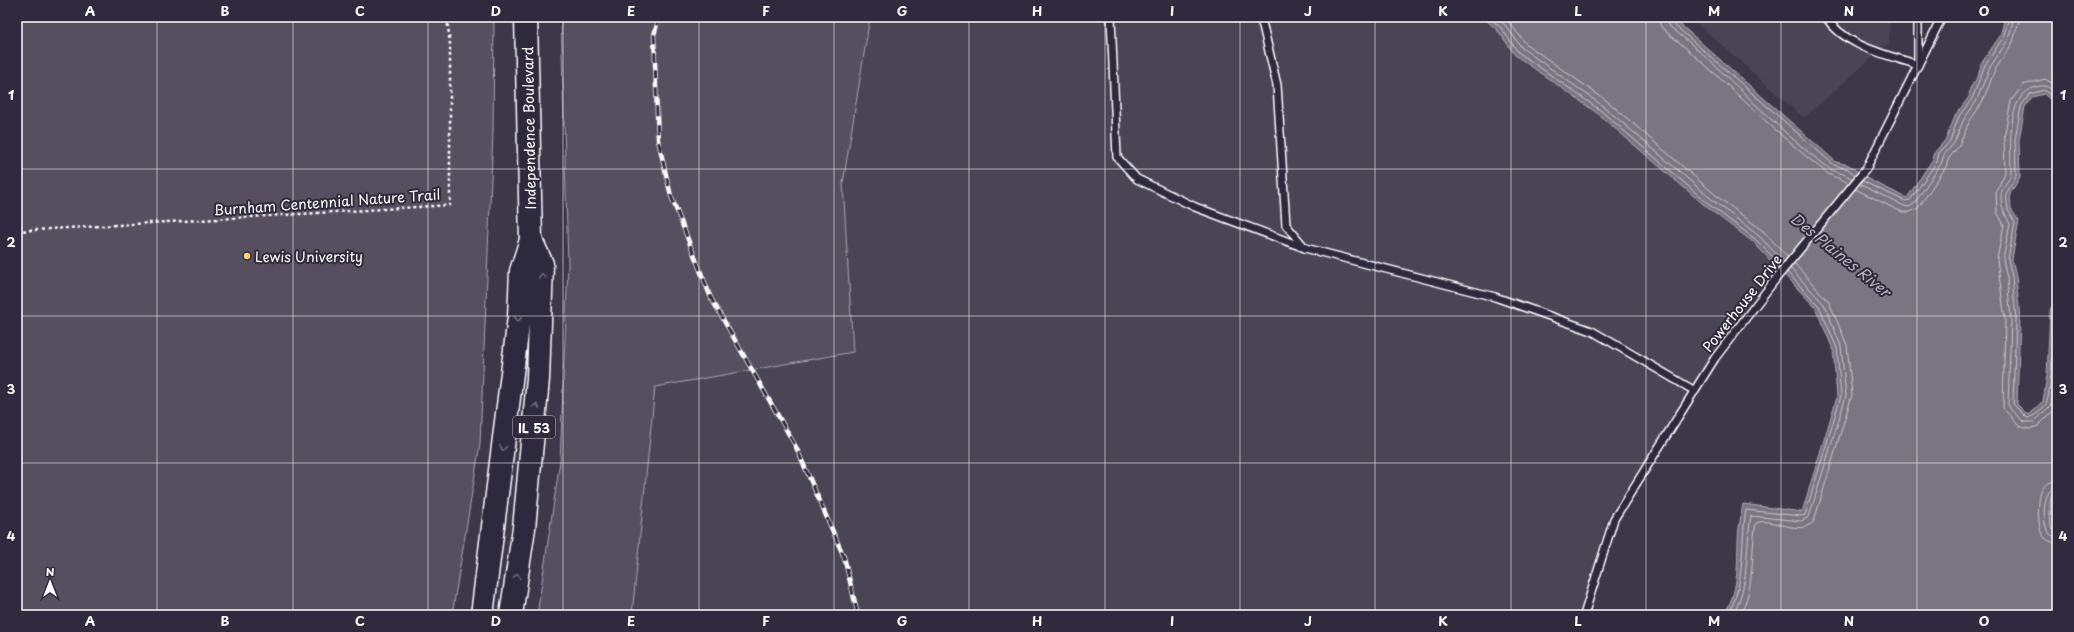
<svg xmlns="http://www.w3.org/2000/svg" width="2074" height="632" font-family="'Playpen Sans',sans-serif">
  <rect width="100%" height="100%" fill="#3c3749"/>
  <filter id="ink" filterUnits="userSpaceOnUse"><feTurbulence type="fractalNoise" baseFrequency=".025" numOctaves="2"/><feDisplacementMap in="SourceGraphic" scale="8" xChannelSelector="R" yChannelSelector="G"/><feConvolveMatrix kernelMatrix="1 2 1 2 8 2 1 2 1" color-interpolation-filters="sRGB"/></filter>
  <g filter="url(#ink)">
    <g fill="#494455">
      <polygon points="870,17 1483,17 1499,32 1515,55 1597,113 1709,209 1753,242 1774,264 1607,518 1581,615 632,615 655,387 853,352 843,183"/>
      <polygon points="1690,17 1890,17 1889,43 1804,118"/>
    </g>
    <g fill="#555060" stroke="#aaa8b0">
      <polygon points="17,17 494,17 493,133 480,444 452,615 17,615"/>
      <polygon points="561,17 870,17 843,183 853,352 655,387 632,615 537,615 560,461 568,265"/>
    </g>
    <path fill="#797682" stroke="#afadb4" d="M1483,17H1672L1836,162L1849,165L1866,178L1907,198L1933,159L1935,152L1946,139L1956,114L1969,97L1970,88L1978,77L1981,64L2000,36L2004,21L2006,17H2057V140L2053,102L2044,94L2032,97L2025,107L2019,140L2020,177L2010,194L2011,209L2019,221L2012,259L2016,276L2020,319L2017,404L2028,415L2043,401L2047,376L2050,310L2057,297V475L2054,509L2057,558V615H1723C1739,593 1737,567 1738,541C1738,529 1741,516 1743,504L1802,512L1837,397L1833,349L1815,307L1753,242L1709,209L1597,113L1515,55L1499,32Z"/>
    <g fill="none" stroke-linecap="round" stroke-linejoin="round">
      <g stroke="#c9c8cd" stroke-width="1">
        <polyline points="1489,17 1502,29 1518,52 1600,110 1711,206 1755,239 1781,265"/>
        <polyline points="1496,17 1506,26 1522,48 1603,106 1715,202 1759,236 1784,262"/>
        <polyline points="1505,17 1526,44 1607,101 1718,197 1763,231 1788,257"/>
        <path d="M1659,17L1660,25L1664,30C1720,74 1769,129 1827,173C1833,178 1842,178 1848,183"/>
        <path d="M1665,17L1668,25C1725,69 1772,127 1830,169C1837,173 1845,173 1852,179"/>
        <polyline points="1670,17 1671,22 1834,165 1848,169 1855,175"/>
        <polyline points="2057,86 2045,79 2023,85 2011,101 2004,138 2005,173 1996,192 1997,212 2004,225 1997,259 2005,320 2003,408 2019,426 2029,429 2038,426 2057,407"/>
        <path d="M2057,94C2049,87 2046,84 2036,87C2005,95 2011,148 2011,172C2011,177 2007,182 2004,186C1997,199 2004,212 2010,224L2003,259L2007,278L2011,320L2008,404L2011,410L2024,422H2034L2051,405L2057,348"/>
        <path d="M2057,103L2055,99L2044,90L2030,94L2021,106L2015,140L2016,176L2006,194L2008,210L2015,223L2008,259L2012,277L2016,319L2013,404L2027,418C2033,418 2043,409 2046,404C2052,394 2053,327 2054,311L2057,305"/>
        <polyline points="1862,181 1905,201 1910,200 1937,162 1939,153 1950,141 1959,116 1972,99 1985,65 2003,38 2009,17"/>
        <polyline points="1859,184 1904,206 1909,207 1914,204 1941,164 1944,155 1954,143 1964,119 1976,102 1990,67 2008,40 2014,17"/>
        <polyline points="1855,189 1902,212 1910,212 1918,208 1946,167 1949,158 1959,146 1969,122 1982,103 1995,70 2013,42 2020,17"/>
        <path d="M2057,481C2052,481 2047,483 2043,487C2037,495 2037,528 2043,536C2047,541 2052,542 2057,543"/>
        <path d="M2057,487C2041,488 2042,526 2049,533C2051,536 2054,536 2057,537"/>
        <polyline points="2057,492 2051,495 2050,509 2051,528 2057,532"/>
        <path d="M1728,615C1746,582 1740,547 1746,510L1801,516L1805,515L1841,396L1837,348L1819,306L1787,272"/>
        <path d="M1733,615C1750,584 1745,550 1751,516L1801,521L1809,517L1846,396L1841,346L1824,304L1790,268"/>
        <path d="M1740,615C1756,586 1750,554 1756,523C1773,516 1799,538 1814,521L1852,395L1847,345L1829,302L1794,263"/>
      </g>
      <defs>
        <g id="lane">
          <polyline points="1111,17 1117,157 1137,179 1195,207 1305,248 1495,297 1592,331 1695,391"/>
          <polyline points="1259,17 1263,26 1277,85 1286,225 1305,248"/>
          <path d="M1826,17C1845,47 1886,54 1918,65"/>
          <polyline points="1918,63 1918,17"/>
          <polyline points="1584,615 1614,519 1715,358 1778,276 1866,169 1942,17"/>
        </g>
        <g id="primary">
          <polyline points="482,615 519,317 521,271 531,240 526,17"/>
          <polyline points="511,615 524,528 538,379 542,264 531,240"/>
        </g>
      </defs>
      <use href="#lane" stroke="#fff" stroke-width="10"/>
      <use href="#primary" stroke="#fff" stroke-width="25"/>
      <polyline stroke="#fff" stroke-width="2.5" stroke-dasharray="3 3" stroke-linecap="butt" points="17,231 450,205 450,44 447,17"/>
      <use href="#lane" stroke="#2f2a3d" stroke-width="7"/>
      <use href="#primary" stroke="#2f2a3d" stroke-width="22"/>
      <defs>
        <polyline id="rail" points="659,17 654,35 658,140 671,196 711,298 796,447 844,557 858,615"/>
      </defs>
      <use href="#rail" stroke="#fff" stroke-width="4.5"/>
      <use href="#rail" stroke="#2f2a3d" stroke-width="3" stroke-dasharray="9" stroke-linecap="butt"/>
    </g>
    <defs><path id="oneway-chevron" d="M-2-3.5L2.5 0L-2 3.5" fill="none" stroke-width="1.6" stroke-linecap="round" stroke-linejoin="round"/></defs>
    <g stroke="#6d6a77">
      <use href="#oneway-chevron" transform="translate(542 276) rotate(-90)"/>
      <use href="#oneway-chevron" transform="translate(518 319) rotate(96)"/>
      <use href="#oneway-chevron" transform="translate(536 406) rotate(-85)"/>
      <use href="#oneway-chevron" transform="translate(503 448) rotate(97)"/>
      <use href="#oneway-chevron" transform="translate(517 576) rotate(-82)"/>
    </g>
  </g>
  <path fill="none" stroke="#fff" stroke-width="1" stroke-opacity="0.55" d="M157,17V615M293,17V615M428,17V615M563,17V615M699,17V615M834,17V615M969,17V615M1105,17V615M1240,17V615M1375,17V615M1511,17V615M1646,17V615M1781,17V615M1917,17V615M17,169H2057M17,316H2057M17,463H2057"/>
  <circle fill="#ffd166" stroke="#2f2a3d" stroke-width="1.5" cx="247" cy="256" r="4"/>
  <g text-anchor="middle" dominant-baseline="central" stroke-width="4" stroke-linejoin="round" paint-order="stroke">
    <rect fill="#2f2a3d" stroke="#c1bfc5" stroke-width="1" x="513" y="416" width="42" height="22" rx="3"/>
    <g font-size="13" font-weight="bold" fill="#fff">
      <text x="534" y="427">IL 53</text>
    </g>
    <g font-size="14" fill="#fff" stroke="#2f2a3d">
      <text transform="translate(529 128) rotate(-91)">Independence Boulevard</text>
      <text transform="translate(327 202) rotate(-4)">Burnham Centennial Nature Trail</text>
      <text transform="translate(1742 303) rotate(-52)">Powerhouse Drive</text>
    </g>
    <g font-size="14" fill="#fff" stroke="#2f2a3d" text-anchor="start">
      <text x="255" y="256">Lewis University</text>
    </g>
    <g font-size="15" font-style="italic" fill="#b5b4ba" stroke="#2f2a3d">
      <text transform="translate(1841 254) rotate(39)">Des Plaines River</text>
    </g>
  </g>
  <rect width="2074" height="632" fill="none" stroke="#2f2a3d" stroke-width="44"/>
  <g transform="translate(50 582)" stroke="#2f2a3d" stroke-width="3" paint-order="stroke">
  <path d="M0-3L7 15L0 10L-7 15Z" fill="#ffffff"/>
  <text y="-6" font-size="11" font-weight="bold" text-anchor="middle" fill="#ffffff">N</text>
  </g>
  <rect x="22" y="22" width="2030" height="588" fill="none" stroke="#fff" stroke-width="1.5"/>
  <g font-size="13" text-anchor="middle" font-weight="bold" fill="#fff">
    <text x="90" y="16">A</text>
    <text x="225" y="16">B</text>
    <text x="360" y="16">C</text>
    <text x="496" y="16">D</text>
    <text x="631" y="16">E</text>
    <text x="766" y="16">F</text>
    <text x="902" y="16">G</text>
    <text x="1037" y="16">H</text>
    <text x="1172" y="16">I</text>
    <text x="1308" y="16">J</text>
    <text x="1443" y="16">K</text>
    <text x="1578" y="16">L</text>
    <text x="1714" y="16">M</text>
    <text x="1849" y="16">N</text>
    <text x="1984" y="16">O</text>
    <text x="11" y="100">1</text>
    <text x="2063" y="100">1</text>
    <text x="11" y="247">2</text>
    <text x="2063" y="247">2</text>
    <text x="11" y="394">3</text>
    <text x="2063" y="394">3</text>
    <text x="11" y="541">4</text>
    <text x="2063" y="541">4</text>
    <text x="90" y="626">A</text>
    <text x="225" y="626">B</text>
    <text x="360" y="626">C</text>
    <text x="496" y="626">D</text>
    <text x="631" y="626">E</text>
    <text x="766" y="626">F</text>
    <text x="902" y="626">G</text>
    <text x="1037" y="626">H</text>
    <text x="1172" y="626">I</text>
    <text x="1308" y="626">J</text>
    <text x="1443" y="626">K</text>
    <text x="1578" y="626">L</text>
    <text x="1714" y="626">M</text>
    <text x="1849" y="626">N</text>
    <text x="1984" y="626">O</text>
  </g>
</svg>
